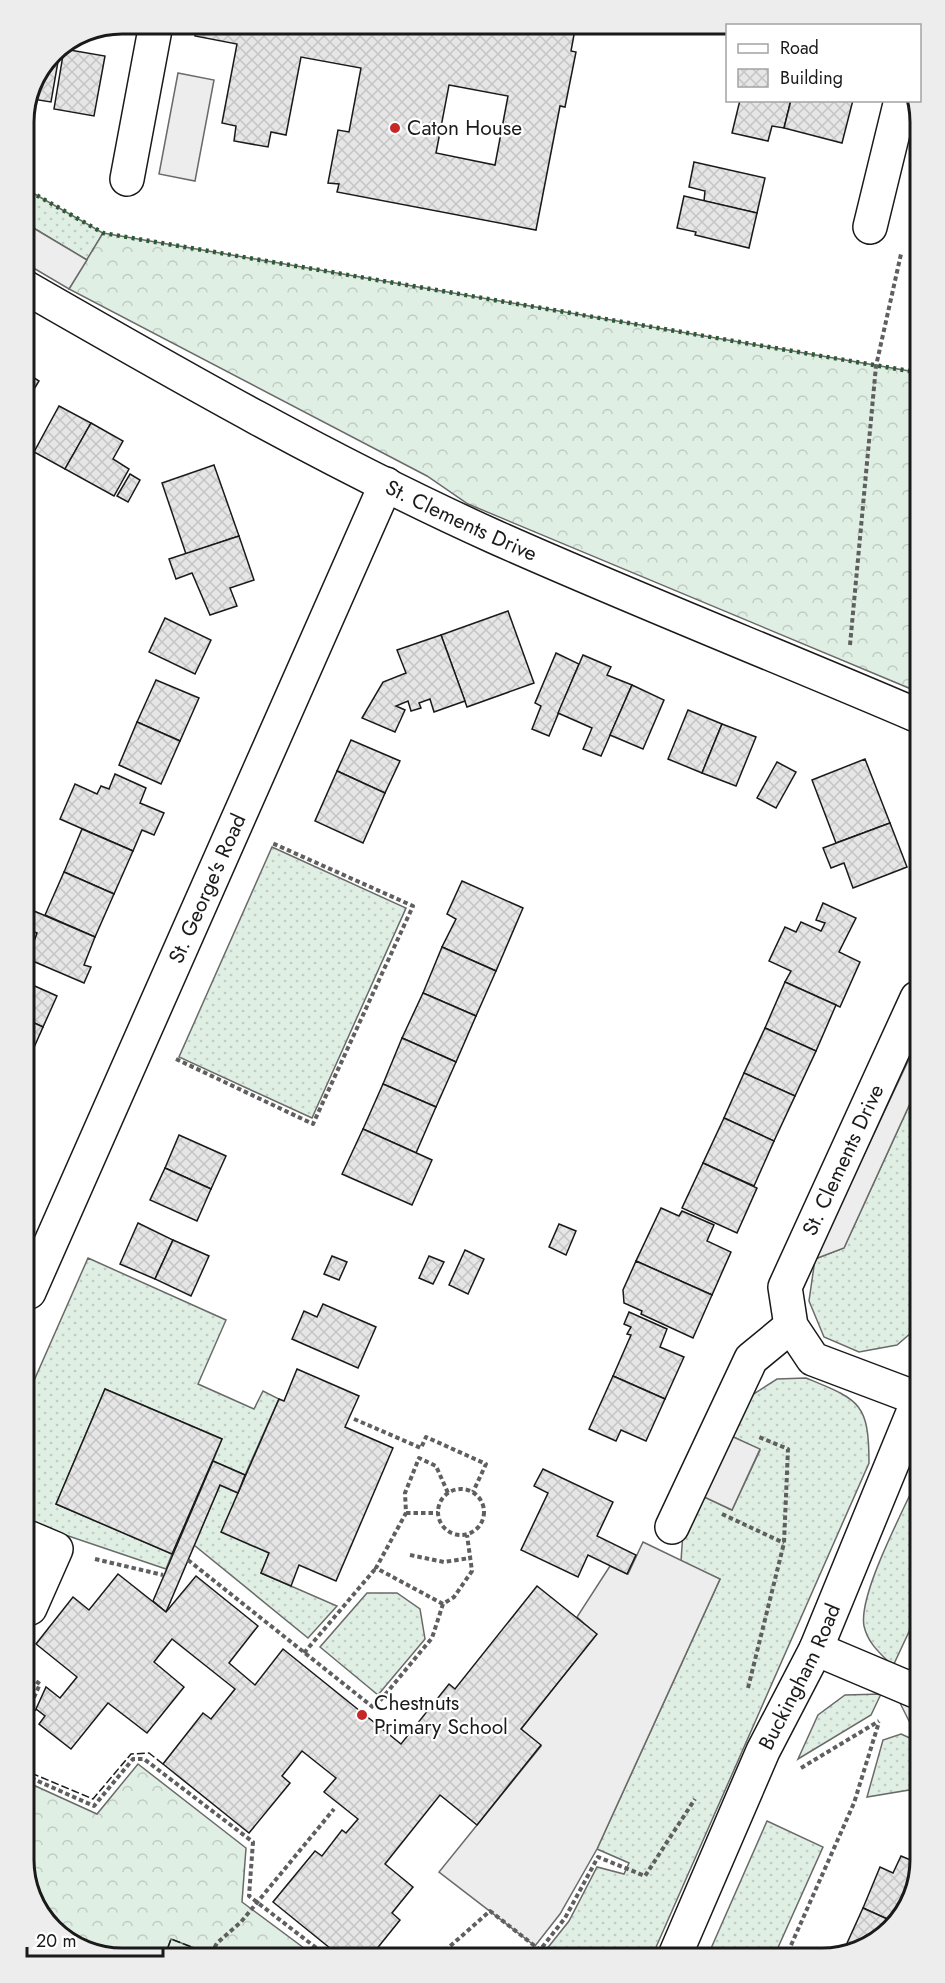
<svg xmlns="http://www.w3.org/2000/svg" width="945" height="1983" font-family="Jost,sans-serif">
  <defs>
    <pattern id="grass-dots" width="8" height="8" patternUnits="userSpaceOnUse" patternTransform="scale(1.5)"><rect width="8" height="8" fill="#e0efe3"/><path d="M2 2h.1M6 6h.1" fill="none" stroke="#c0ccc2" stroke-width="1.8" stroke-linecap="round"/></pattern>
    <pattern id="forest-crowns" width="20" height="18" patternUnits="userSpaceOnUse" patternTransform="scale(1.5)"><rect width="20" height="18" fill="#e0efe3"/><path d="M2 6a3 3 0 1 1 6 0M12 15a3 3 0 1 1 6 0" fill="none" stroke="#c0ccc2"/></pattern>
    <pattern id="building-cross-hatch" width="8" height="8" patternUnits="userSpaceOnUse" patternTransform="scale(1.5)"><rect width="8" height="8" fill="#e6e6e6"/><path d="M0 0l8 8M0 8l8-8" fill="none" stroke="#c5c5c5"/></pattern>
  </defs>
  <rect width="100%" height="100%" fill="#fff"/>
  <g fill="url(#grass-dots)" stroke="#6a6a6a" stroke-width="1.5">
    <polygon points="24,188 103,233 87,260 25,223"/>
    <polygon points="272,847 406,908 312,1118 179,1057"/>
    <polygon points="918,1086 919,1326 897,1345 859,1352 824,1337 809,1301 815,1259 844,1248"/>
    <polygon points="88,1258 226,1320 198,1384 254,1409 263,1391 279,1399 245,1475 213,1461 222,1439 105,1389 56,1504 172,1554 166,1569 30,1523 29,1392"/>
    <path d="M806,1378C859,1400 869,1402 869,1463L653,1954L542,1955L569,1921L597,1867L624,1874L629,1863L597,1849L720,1579L681,1561L683,1532L700,1495L732,1510L760,1450L729,1435L749,1397L777,1379Z"/>
    <path d="M919,1475L920,1608L893,1666C881,1654 868,1644 864,1626C858,1594 905,1508 919,1475Z"/>
    <polygon points="220,1485 238,1493 269,1553 261,1573 337,1606 308,1638 194,1545"/>
    <polygon points="367,1593 397,1593 420,1609 425,1639 378,1695 320,1647"/>
    <polygon points="881,1694 871,1715 798,1759 818,1715 845,1695"/>
    <polygon points="901,1734 921,1743 921,1788 867,1797 883,1740"/>
    <polygon points="767,1821 823,1847 776,1952 709,1953"/>
  </g>
  <g fill="url(#forest-crowns)" stroke="#6a6a6a" stroke-width="1.5">
    <polygon points="103,233 915,372 916,691 468,504 427,476 69,289"/>
    <polygon points="138,1764 246,1848 242,1902 316,1957 116,1959 63,1939 31,1898 31,1784 97,1814"/>
  </g>
  <polygon fill="#e0efe3" stroke="#6a6a6a" stroke-width="1.5" points="171,1939 220,1958 164,1958"/>
  <g fill="#ededed" stroke="#6a6a6a" stroke-width="1.5">
    <polygon points="178,73 214,80 195,181 159,174"/>
    <polygon points="25,223 87,260 69,289 25,263"/>
    <polygon points="918,1040 918,1086 844,1248 815,1259"/>
    <polygon points="729,1435 760,1449 732,1510 700,1495"/>
    <polygon points="643,1542 720,1579 597,1849 560,1914 535,1946 439,1872 541,1746 521,1729 596,1634 577,1617 610,1566 628,1574"/>
    <polygon points="900,1703 920,1711 920,1735 915,1733"/>
  </g>
  <g fill="url(#building-cross-hatch)" stroke="#1a1a1a" stroke-width="1.5" fill-rule="evenodd">
    <path d="M197,24H576L571,51L576,52L565,107L560,106L536,230L337,192L339,184L328,183L338,130L349,132L361,68L301,57L286,135L271,132L268,147L234,141L236,126L222,123L237,44L195,36ZM449,85L508,96L495,165L436,153Z"/>
    <polygon points="64,49 105,56 94,116 54,109"/>
    <polygon points="60,50 51,102 32,99 53,52"/>
    <polygon points="740,100 791,100 784,128 772,126 768,141 732,133"/>
    <polygon points="791,100 853,100 842,143 784,128"/>
    <polygon points="694,162 765,178 757,213 704,201 705,191 689,187"/>
    <polygon points="684,196 757,213 749,248 695,235 696,232 677,228"/>
    <polygon points="25,372 39,381 25,404"/>
    <polygon points="59,406 91,423 65,469 34,452"/>
    <polygon points="91,423 123,441 113,459 129,469 114,496 65,469"/>
    <polygon points="214,465 239,536 186,554 162,483"/>
    <polygon points="130,474 140,480 128,502 117,496"/>
    <polygon points="239,536 254,580 230,588 237,606 210,615 192,573 176,579 169,559"/>
    <polygon points="508,611 534,683 467,707 441,635"/>
    <polygon points="165,618 211,640 195,674 149,652"/>
    <polygon points="441,635 465,701 434,712 430,699 419,703 421,708 411,711 408,701 396,706 405,710 395,732 362,718 383,682 406,673 397,650"/>
    <polygon points="556,653 579,664 549,736 532,729 541,706 535,703"/>
    <polygon points="583,655 611,667 607,675 632,685 601,756 583,749 592,728 558,713"/>
    <polygon points="156,680 199,698 180,741 137,722"/>
    <polygon points="632,685 664,700 643,749 610,735"/>
    <polygon points="688,710 722,724 702,773 668,759"/>
    <polygon points="137,722 180,741 161,784 119,765"/>
    <polygon points="722,724 756,737 736,786 702,773"/>
    <polygon points="351,740 400,761 385,793 337,771"/>
    <polygon points="865,759 890,823 836,843 812,780"/>
    <polygon points="777,762 796,772 776,808 757,798"/>
    <polygon points="337,771 385,793 363,843 315,821"/>
    <polygon points="115,774 146,788 140,803 164,813 154,835 142,830 133,851 60,819 75,784 97,794 101,786 109,789"/>
    <polygon points="890,823 907,867 853,888 844,863 831,868 823,848"/>
    <polygon points="82,829 133,851 114,894 64,872"/>
    <polygon points="64,872 114,894 95,937 45,915"/>
    <polygon points="462,881 523,908 496,971 442,947 456,919 447,914"/>
    <polygon points="823,903 856,918 839,952 860,962 840,1007 785,982 791,971 769,961 785,927 796,932 801,922 821,931 825,923 816,920"/>
    <polygon points="27,908 95,937 84,965 91,967 84,983 28,959 37,933 27,929"/>
    <polygon points="442,947 496,971 476,1016 423,993"/>
    <polygon points="785,982 836,1005 816,1051 765,1028"/>
    <polygon points="28,983 57,996 43,1027 28,1020"/>
    <polygon points="423,993 476,1016 456,1062 402,1038"/>
    <polygon points="28,1020 43,1027 28,1061"/>
    <polygon points="765,1028 816,1051 795,1096 744,1073"/>
    <polygon points="402,1038 456,1062 436,1107 383,1084"/>
    <polygon points="744,1073 795,1096 774,1141 724,1118"/>
    <polygon points="383,1084 436,1107 416,1153 363,1129"/>
    <polygon points="724,1118 774,1141 754,1186 703,1163"/>
    <polygon points="363,1129 432,1160 412,1205 342,1174"/>
    <polygon points="179,1135 226,1156 211,1189 165,1168"/>
    <polygon points="703,1163 757,1188 737,1233 682,1208"/>
    <polygon points="165,1168 211,1189 197,1221 150,1200"/>
    <polygon points="661,1208 679,1216 682,1211 714,1225 707,1241 731,1252 712,1295 636,1261"/>
    <polygon points="138,1223 173,1240 155,1279 120,1264"/>
    <polygon points="559,1224 576,1231 566,1255 549,1247"/>
    <polygon points="173,1240 209,1256 191,1296 155,1279"/>
    <polygon points="465,1250 484,1259 468,1294 449,1285"/>
    <polygon points="332,1256 347,1262 339,1280 324,1274"/>
    <polygon points="429,1256 444,1262 433,1284 419,1278"/>
    <polygon points="636,1261 712,1295 693,1338 641,1314 642,1311 624,1303 623,1290"/>
    <polygon points="323,1304 376,1327 358,1368 292,1339 304,1311 317,1317"/>
    <polygon points="629,1312 667,1329 660,1347 684,1357 665,1399 613,1376 631,1335 627,1334 631,1327 624,1324"/>
    <polygon points="297,1369 359,1396 345,1427 393,1448 336,1581 299,1565 291,1586 261,1573 269,1553 221,1532 279,1399 284,1401"/>
    <polygon points="613,1376 665,1399 646,1441 621,1430 616,1441 589,1429"/>
    <polygon points="105,1389 222,1439 172,1554 56,1504"/>
    <polygon points="213,1461 245,1475 238,1493 220,1485 166,1612 153,1601"/>
    <polygon points="543,1469 613,1502 597,1536 636,1555 627,1574 588,1555 578,1577 521,1550 548,1493 534,1486"/>
    <polygon points="118,1574 166,1612 196,1576 258,1626 229,1663 255,1685 283,1649 401,1744 449,1684 455,1689 537,1586 597,1634 521,1729 541,1745 477,1825 440,1795 385,1864 413,1887 392,1913 400,1920 371,1956 341,1957 273,1902 315,1851 322,1856 342,1830 346,1833 358,1819 324,1792 336,1778 302,1751 282,1776 290,1783 249,1833 163,1764 203,1713 211,1719 235,1689 172,1639 154,1662 184,1687 147,1733 108,1703 71,1749 39,1724 45,1716 36,1709 46,1687 60,1698 77,1677 36,1644 73,1597 89,1610"/>
    <polygon points="901,1856 920,1864 904,1916 896,1923 863,1908 880,1867 893,1873"/>
    <polygon points="863,1908 896,1923 860,1952 843,1952"/>
  </g>
  <g fill="none" stroke-linecap="round" stroke-linejoin="round">
    <defs>
      <g id="minor">
        <polyline points="127,179 156,24"/>
        <polyline points="870,227 901,100"/>
        <path id="s1" d="M25,287C178,375 333,464 495,537C634,599 776,655 916,715"/>
        <polyline points="917,998 785,1287 791,1326 813,1359 919,1399"/>
        <path id="s2" d="M29,1292L386,484"/>
        <polyline points="672,1527 751,1359 791,1326"/>
        <polyline points="30,1538 56,1549 30,1608"/>
        <polyline points="816,1649 920,1693"/>
      </g>
      <g id="major">
        <path id="s3" d="M676,1953L763,1751L816,1649L919,1398"/>
      </g>
    </defs>
    <use href="#minor" stroke="#1a1a1a" stroke-width="36"/>
    <use href="#major" stroke="#1a1a1a" stroke-width="36"/>
    <g stroke="#5f5f5f" stroke-width="4" stroke-dasharray="4.5 3" stroke-linecap="butt">
      <polyline points="850,645 876,366 901,254"/>
      <polyline points="176,1059 313,1124 413,906 272,843"/>
      <polyline points="354,1419 421,1448 426,1437 486,1464 473,1492"/>
      <circle cx="461" cy="1512" r="23"/>
      <polyline points="406,1513 438,1513"/>
      <polyline points="722,1514 784,1543"/>
      <polyline points="410,1555 444,1562 470,1558"/>
      <polyline points="95,1559 163,1575"/>
      <polyline points="188,1560 374,1708 432,1638 443,1604 454,1597 472,1571 467,1535"/>
      <polyline points="443,1604 376,1568 406,1513 405,1493 419,1458 436,1466 448,1493"/>
      <polyline points="913,1646 920,1630"/>
      <polyline points="304,1653 376,1568"/>
      <polyline points="30,1677 40,1684 31,1704"/>
      <polyline points="748,1688 784,1543 788,1449 759,1437"/>
      <polyline points="801,1768 879,1721"/>
      <polyline points="31,1778 94,1806 133,1759 144,1759 253,1842 249,1896 328,1957"/>
      <polyline points="788,1952 854,1803 879,1722"/>
      <polyline points="211,1954 217,1943 241,1922 334,1809"/>
      <polyline points="439,1956 490,1911 540,1950 565,1918 598,1857 645,1876 695,1799"/>
    </g>
    <use href="#minor" stroke="#fff" stroke-width="33"/>
    <use href="#major" stroke="#fff" stroke-width="33"/>
    <polyline stroke="#2b5a34" stroke-width="4.5" stroke-dasharray="3 4.5" stroke-linecap="butt" points="24,188 103,233 915,372"/>
    <g stroke="#1a1a1a" stroke-width="1.5" stroke-dasharray="8 3" stroke-linecap="butt">
      <polyline points="31,1721 36,1709"/>
      <polyline points="31,1773 93,1799 131,1754 149,1753 163,1764"/>
      <polyline points="164,1958 171,1939 220,1958"/>
    </g>
  </g>
  <g fill="#c62828" stroke="#fff" stroke-width="2">
    <circle cx="395" cy="128" r="6"/>
    <circle cx="362" cy="1715" r="6"/>
  </g>
  <g text-anchor="middle" dominant-baseline="central" stroke-width="4.5" stroke-linejoin="round" paint-order="stroke">
    <g font-size="21" fill="#1a1a1a" stroke="#fff" text-anchor="start">
      <text x="407" y="128">Caton House</text>
      <text x="374" y="1703">Chestnuts<tspan x="374" dy="24">Primary School</tspan></text>
    </g>
    <g font-size="21" fill="#1a1a1a" stroke="#fff">
      <text stroke="none"><textPath href="#s1" startOffset="495">St. Clements Drive</textPath></text>
      <text stroke="none"><textPath href="#s2" startOffset="441">St. George's Road</textPath></text>
      <text transform="translate(843 1160) rotate(-65)">St. Clements Drive</text>
      <text stroke="none"><textPath href="#s3" startOffset="303">Buckingham Road</textPath></text>
    </g>
  </g>
  <path d="M0 0H945V1983H0ZM122 34H822A88 88 0 0 1 910 122V1860A88 88 0 0 1 822 1948H122A88 88 0 0 1 34 1860V122A88 88 0 0 1 122 34Z" fill="#ededed" fill-rule="evenodd"/>
  <path fill="none" stroke="#1a1a1a" stroke-width="3" d="M122 34H822A88 88 0 0 1 910 122V1860A88 88 0 0 1 822 1948H122A88 88 0 0 1 34 1860V122A88 88 0 0 1 122 34Z"/>
  <rect x="726" y="24" width="195" height="78" fill="#ffffff" stroke="#a3a3a3" stroke-width="1.5"/>
  <rect x="738" y="44" width="30" height="9" fill="#ffffff" stroke="#a3a3a3" stroke-width="1.5"/>
  <text x="780" y="54" font-size="18" fill="#1a1a1a">Road</text>
  <rect x="738" y="69" width="30" height="18" fill="url(#building-cross-hatch)" stroke="#a3a3a3" stroke-width="1.5"/>
  <text x="780" y="84" font-size="18" fill="#1a1a1a">Building</text>
  <path d="M27 1947v9h136v-9" fill="none" stroke="#1a1a1a" stroke-width="3"/>
  <text x="36" y="1947" font-size="18" fill="#1a1a1a" stroke="#ffffff" stroke-width="4.5" paint-order="stroke">20 m</text>
</svg>
